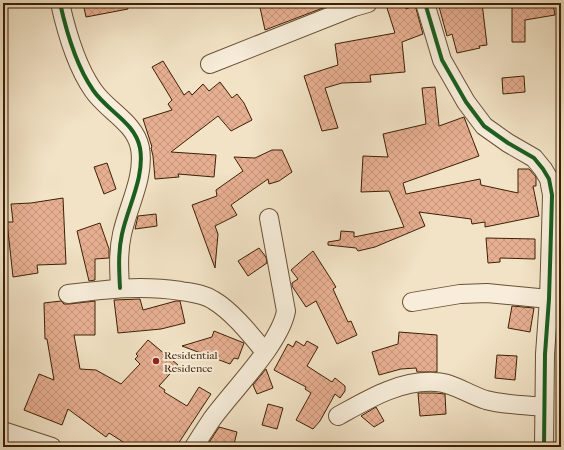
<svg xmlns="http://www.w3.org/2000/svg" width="564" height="450" font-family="'IM FELL French Canon',serif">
  <defs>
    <pattern id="building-cross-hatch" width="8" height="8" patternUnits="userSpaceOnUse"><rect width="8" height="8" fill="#e7af92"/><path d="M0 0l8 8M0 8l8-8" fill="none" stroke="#c7967c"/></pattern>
  </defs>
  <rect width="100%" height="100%" fill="#f2e3c6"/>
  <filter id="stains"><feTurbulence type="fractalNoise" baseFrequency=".005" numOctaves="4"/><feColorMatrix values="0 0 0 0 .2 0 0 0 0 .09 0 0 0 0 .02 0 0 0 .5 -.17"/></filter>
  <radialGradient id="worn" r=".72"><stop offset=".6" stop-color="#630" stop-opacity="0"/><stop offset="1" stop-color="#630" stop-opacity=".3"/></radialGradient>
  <g fill="url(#building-cross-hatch)" stroke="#3d2004">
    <polygon points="83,3 127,3 128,9 86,17"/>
    <polygon points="259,3 336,3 265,30"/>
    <polygon points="401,3 404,3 406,9 415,5 423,34 402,42 405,72 370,75 371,82 342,83 325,88 338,128 322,131 304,76 338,65 335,44 395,33 387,8"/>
    <polygon points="438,3 482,3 487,45 479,46 480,48 457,53 452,34 447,36"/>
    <polygon points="512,3 532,3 533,5 553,3 555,15 525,20 525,42 512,42"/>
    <polygon points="163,61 184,95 189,91 192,95 203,84 209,91 220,82 232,98 237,94 244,103 252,120 231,131 218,116 171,152 216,155 214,177 178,174 179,177 155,179 153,156 151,148 152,147 143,119 172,110 168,104 172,100 152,67"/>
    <polygon points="524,76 525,92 503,94 502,78"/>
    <polygon points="435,87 439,126 464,117 479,156 403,183 406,194 480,179 481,185 518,193 518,169 529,169 536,177 536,186 533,186 539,216 485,227 485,222 472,224 471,219 419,212 425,226 375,247 358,251 356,248 328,245 328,242 340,240 341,231 354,232 354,237 404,227 389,191 361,192 363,156 388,157 383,134 426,124 422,88"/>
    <polygon points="272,150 282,150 292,172 279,181 269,184 268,179 231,205 237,215 215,226 218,234 215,268 192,205 217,196 216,190 243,171 234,157 255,158"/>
    <polygon points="107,163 116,189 104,194 94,167"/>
    <polygon points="63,198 66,264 37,265 38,273 13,277 7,222 13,222 11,204 31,203"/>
    <polygon points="156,214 157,226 135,229 138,216"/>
    <polygon points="100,223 109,249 109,258 95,259 95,280 89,281 77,231"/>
    <polygon points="486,238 535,239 535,259 500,258 500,262 488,263"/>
    <polygon points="259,248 266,257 267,263 248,276 238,261"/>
    <polygon points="313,251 336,287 333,289 348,322 351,321 357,335 337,344 316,301 306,307 292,286 292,283 298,279 291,270"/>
    <polygon points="140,299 143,310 176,301 180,301 185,323 161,329 118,333 114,300"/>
    <polygon points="61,301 64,304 69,304 95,301 95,335 74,335 80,369 96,370 121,384 140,364 135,359 138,356 136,354 148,340 178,365 159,386 165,390 164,392 187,406 199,387 211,394 176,447 131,447 109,433 106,437 68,409 62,425 24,410 39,374 54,380 47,339 45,339 44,303"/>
    <polygon points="512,306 534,308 530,332 508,328"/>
    <polygon points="214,331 244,343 238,359 234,358 230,364 182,346 212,337"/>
    <polygon points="399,332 437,335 437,372 417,372 416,368 401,369 379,375 372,352 398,344"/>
    <polygon points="296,341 304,346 307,341 318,347 307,366 332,382 335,378 345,386 345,391 340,398 335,394 320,421 313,429 296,420 311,393 305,389 306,387 274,370 288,344 293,347"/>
    <polygon points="497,355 517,356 515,380 495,378"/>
    <polygon points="266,369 273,388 257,394 253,385"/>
    <polygon points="418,393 435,393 445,394 446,414 420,416"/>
    <polygon points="268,404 283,408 277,429 262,425"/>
    <polygon points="376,407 384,421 374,427 361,416"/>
    <polygon points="219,427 237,432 234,444 225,442 224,447 209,447 210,441"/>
  </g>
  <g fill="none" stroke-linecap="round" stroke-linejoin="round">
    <defs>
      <g id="minor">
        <path d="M60,3C66,30 77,67 93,90C107,111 135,122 140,148C145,177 128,206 122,234C118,252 119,270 120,288"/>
        <polyline points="425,3 442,60 466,102 484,126 508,143 534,158 543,169 549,179 552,195 551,232 549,299 545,354 544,447"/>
        <polyline points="210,64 354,7 368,3"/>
        <path d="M68,294C108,289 142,285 181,291C192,293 204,294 213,300C232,311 251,335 265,352"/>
        <polyline points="412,302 460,294 487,293 549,299"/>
        <path d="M338,416C367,400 399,380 435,382C452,382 469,395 486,400C505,405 525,405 544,407"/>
        <polyline points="3,431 52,447"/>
        <path d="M194,447C200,437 206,428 212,419C233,390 280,344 286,311L269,218"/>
      </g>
    </defs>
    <use href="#minor" stroke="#6a5134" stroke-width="20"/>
    <use href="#minor" stroke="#f7edda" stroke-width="18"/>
    <defs>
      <g id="cycleway">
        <path d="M60,3C66,30 77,67 93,90C107,111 135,122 140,148C145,177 128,206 122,234C118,252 119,270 120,288"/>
        <polyline points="425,3 442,60 466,102 484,126 508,143 534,158 543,169 549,179 552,195 551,232 549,299 545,354 544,447"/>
      </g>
    </defs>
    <use href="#cycleway" stroke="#f7edda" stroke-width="6"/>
    <use href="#cycleway" stroke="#1b5e20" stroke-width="4"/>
  </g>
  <circle fill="#8f2418" stroke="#f7edda" stroke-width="1.5" cx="156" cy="361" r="4"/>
  <g text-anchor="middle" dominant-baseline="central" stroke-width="4" stroke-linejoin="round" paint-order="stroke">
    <g font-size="11" fill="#3d2004" stroke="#f7edda" text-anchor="start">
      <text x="164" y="355">Residential<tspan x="164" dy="13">Residence</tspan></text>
    </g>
  </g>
  <rect width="564" height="450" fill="none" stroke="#f2e3c6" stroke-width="16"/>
  <rect x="4" y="4" width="556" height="442" fill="none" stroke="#3d2004" stroke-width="2"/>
  <rect x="8" y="8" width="548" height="434" fill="none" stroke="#3d2004"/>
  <rect width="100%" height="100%" filter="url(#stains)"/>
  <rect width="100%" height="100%" fill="url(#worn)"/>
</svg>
